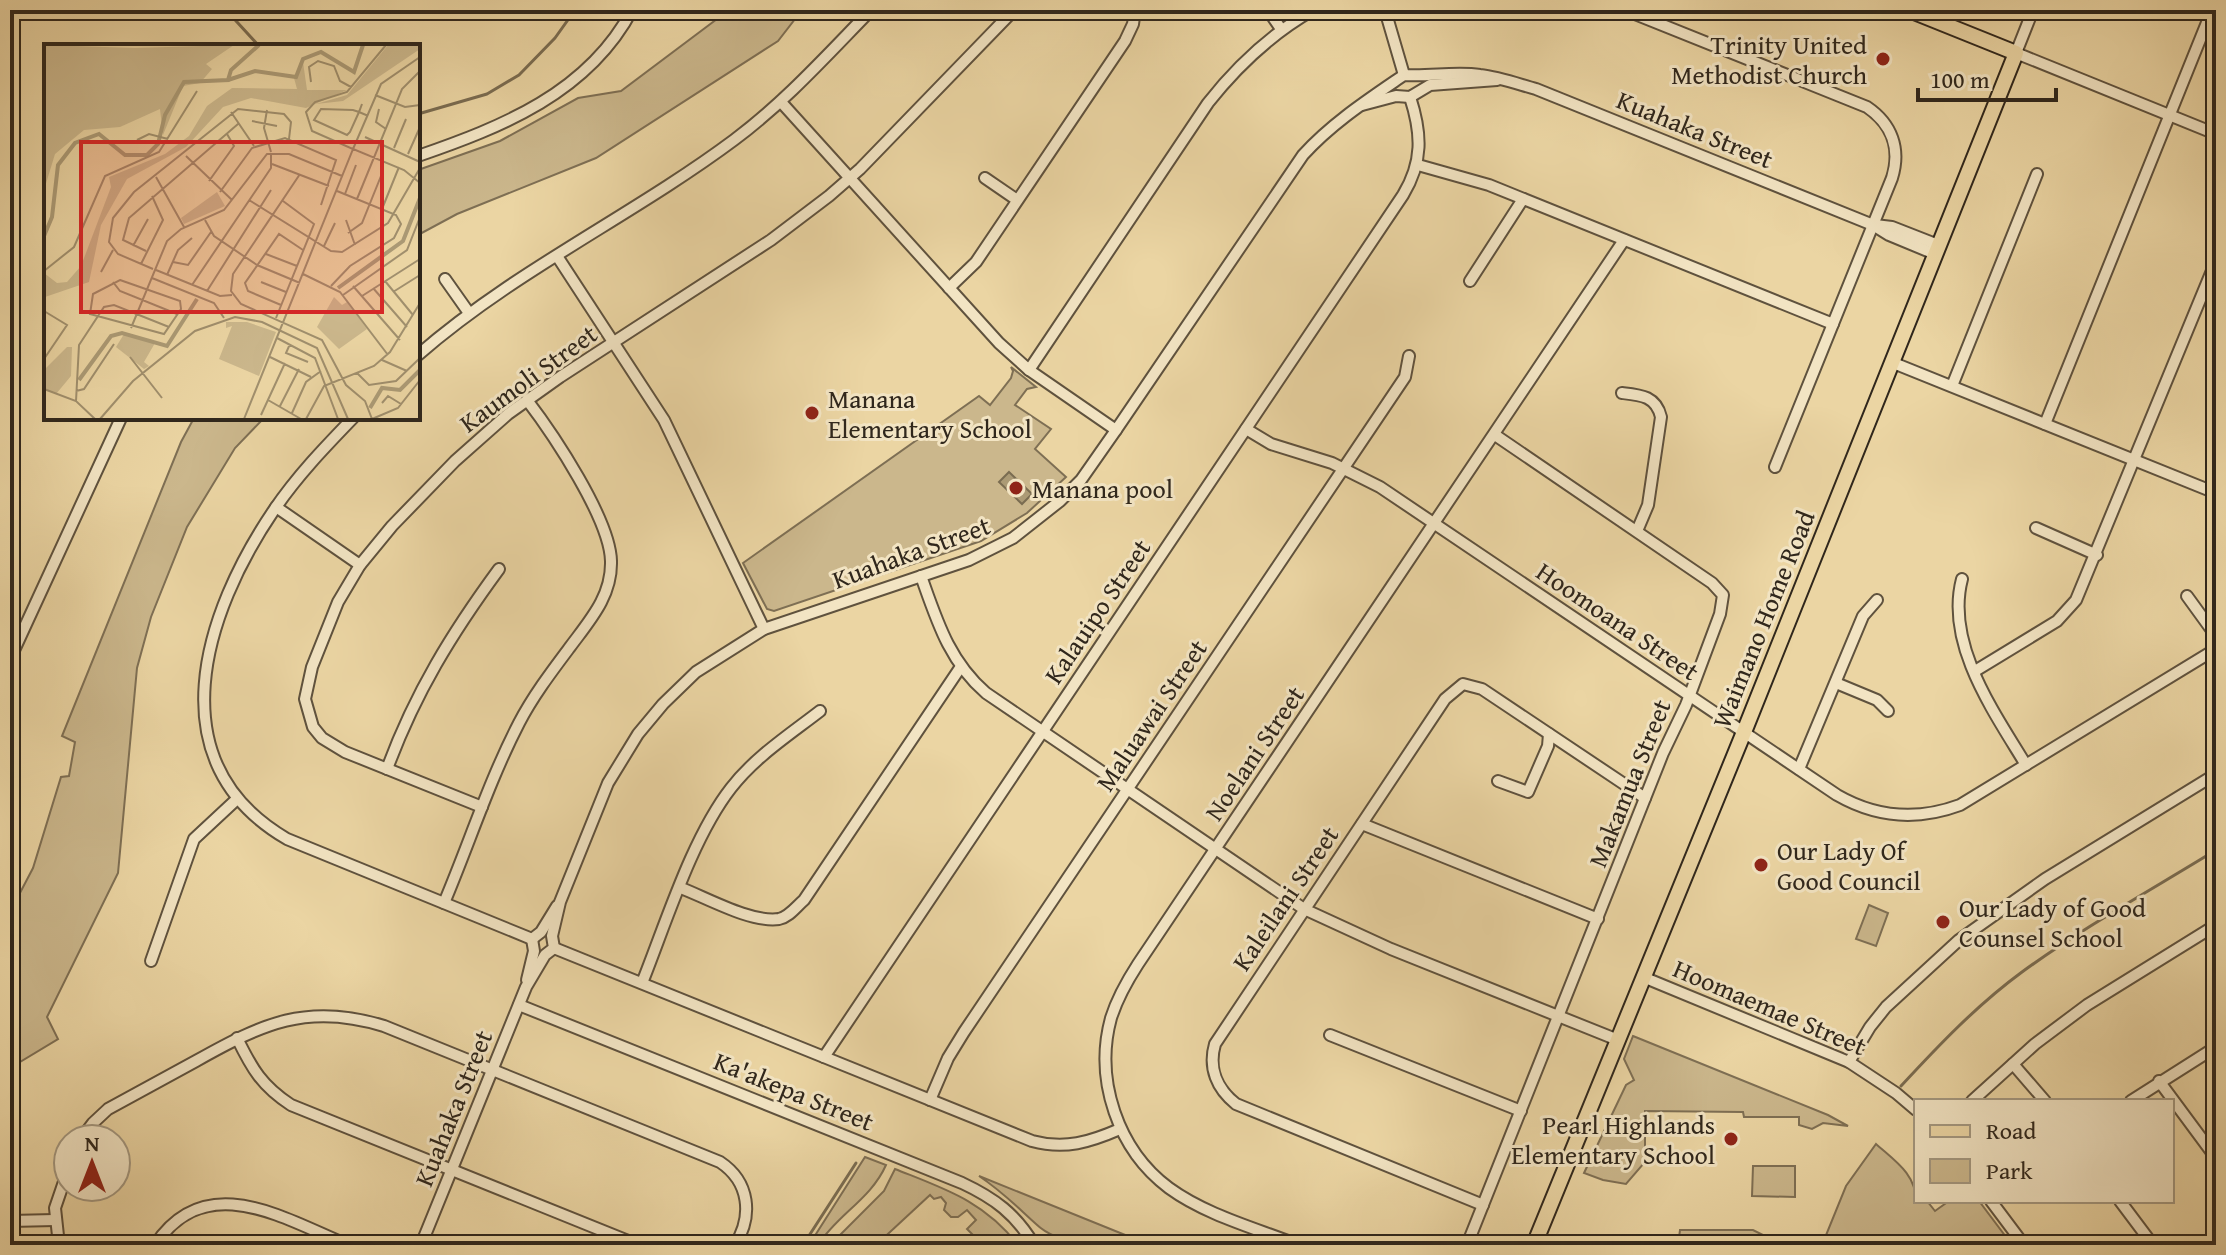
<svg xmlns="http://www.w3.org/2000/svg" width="2226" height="1255" font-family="'Gentium Book Plus',serif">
  <rect width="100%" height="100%" fill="#ebd5a3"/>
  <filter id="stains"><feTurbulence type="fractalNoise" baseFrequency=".0025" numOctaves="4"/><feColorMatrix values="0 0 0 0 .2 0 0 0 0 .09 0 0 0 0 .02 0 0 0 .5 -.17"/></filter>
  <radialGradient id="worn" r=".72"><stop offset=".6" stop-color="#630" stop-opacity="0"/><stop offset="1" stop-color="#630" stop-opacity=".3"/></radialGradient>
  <g fill="#cbb78c" stroke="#7e6f54" stroke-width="2">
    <polygon points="729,10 802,10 778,41 596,158 457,214 418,235 418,170 500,141 578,98 621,91"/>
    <polygon points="1011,367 1036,387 1027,389 1015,405 1051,429 1035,449 1066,477 1027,513 981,541 774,611 767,609 743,563 979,396 990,405 1011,378 1013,371"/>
    <polygon points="194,418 264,418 235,448 187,527 151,617 137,668 118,873 47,1017 58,1039 10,1068 10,912 33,868 61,777 69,776 75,742 62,736 181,442"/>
    <polygon points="1869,905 1888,913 1876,946 1856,939"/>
    <polygon points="1633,1036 1828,1115 1848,1126 1823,1123 1812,1129 1799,1125 1799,1117 1744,1117 1743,1112 1645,1111 1645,1162 1626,1184 1603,1180 1584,1173 1626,1085 1634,1080 1624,1059"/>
    <path d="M1876,1144C1895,1161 1916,1174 1916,1201H1927L1935,1211L1949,1201H1979L2012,1245H1822L1846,1186Z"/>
    <path d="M865,1157L886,1165C871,1199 837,1215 818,1245H809Z"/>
    <polygon points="1753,1166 1795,1166 1795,1197 1752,1196"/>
    <path d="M895,1169C945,1189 984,1201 1018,1245H975L973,1243L977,1239L967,1229L976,1220L967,1210L958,1217H951L944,1210L946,1203L941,1197L934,1199L930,1195L876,1245H830L884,1191Z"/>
    <path d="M979,1176L1150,1245C1115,1245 1063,1250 1036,1224C1016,1206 1003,1192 979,1176Z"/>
    <polygon points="1680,1230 1753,1230 1775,1241 1776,1245 1678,1245"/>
  </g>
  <polygon fill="#ab9a75" stroke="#7a6c51" stroke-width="2" points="1009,472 1032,494 1022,504 999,482"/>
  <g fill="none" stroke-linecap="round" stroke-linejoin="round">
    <g stroke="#7a6c51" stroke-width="3">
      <polyline points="226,10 259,46"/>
      <polyline points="418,114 487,94 519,75 555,38 575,10"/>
      <path d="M1901,1086C1939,1045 1977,1005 2022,972C2084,927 2151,890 2216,850"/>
      <polyline points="803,1245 856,1163"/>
    </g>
    <defs>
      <g id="minor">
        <polyline points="1268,10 1281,29"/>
        <polyline points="1385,10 1404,75"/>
        <path d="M1625,10L1867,107C1892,124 1901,149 1892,178L1775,467"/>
        <polyline points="2033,10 2016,53 2216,134"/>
        <polyline points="781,102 999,343 1029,370 1116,430"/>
        <polyline points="1362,105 1396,96 1410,97 1430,85 1497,80"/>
        <path d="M418,156C502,127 588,93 632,10"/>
        <polyline points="1418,165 1489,185 1833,324"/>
        <polyline points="985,178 1017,200"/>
        <polyline points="1875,225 1892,227 1938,245"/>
        <polyline points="557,256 664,420 764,629"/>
        <polyline points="445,279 469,313"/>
        <polyline points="1470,281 1523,199"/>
        <polyline points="949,288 976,262 1125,41 1133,24 1135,10"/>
        <path d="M418,355C514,271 632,216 734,140C785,102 827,55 871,10"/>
        <polyline points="1891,362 2216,493"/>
        <path d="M1029,370L1208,103C1238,65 1271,34 1313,10"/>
        <polyline points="1952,386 2037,174"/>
        <path d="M1622,393C1641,395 1656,396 1661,417L1648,505L1637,531"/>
        <path d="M353,418C325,447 297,476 274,510C204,613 155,762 287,839L532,939"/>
        <polyline points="2045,424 2212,10"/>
        <path d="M1246,429L1271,444L1332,463L1380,487L1837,795C1877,818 1917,821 1960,805L2216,649"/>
        <polyline points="276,507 360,565"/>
        <polyline points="2036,528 2097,555"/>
        <path d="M921,576C937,621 949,661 986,693L1304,909L1391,949L1618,1040"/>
        <path d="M1962,579C1945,644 1994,712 2026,765"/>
        <polyline points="2187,596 2216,636"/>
        <polyline points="10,659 121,418"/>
        <polyline points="1975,671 2057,621 2076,600 2216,261"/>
        <polyline points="1836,683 1877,700 1888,711"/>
        <path d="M387,769C415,693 452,633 499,569"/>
        <polyline points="1799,769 1863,616 1877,600"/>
        <polyline points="1498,781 1528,792 1548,746 1549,734"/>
        <polyline points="482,807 345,752 322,738 313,727 305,699 312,667 338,602 360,565 392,526 455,461 508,414 560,377 771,240 829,196 860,169 1014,10"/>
        <polyline points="1362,824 1598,919"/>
        <path d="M681,888C707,898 751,923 779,919C789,917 796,907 804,900L960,668"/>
        <path d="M444,903C469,844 489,781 519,723C533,696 552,671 570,647C590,620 612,596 611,561C610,519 553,434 527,400"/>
        <polyline points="532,939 541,932 557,906"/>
        <path d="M554,948L1032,1141C1065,1150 1090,1142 1120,1129"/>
        <polyline points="151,961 194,839 237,799"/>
        <polyline points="1643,977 1849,1062 1896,1093 1916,1110"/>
        <polyline points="527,980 534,951 532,939"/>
        <path d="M642,983C666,923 692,838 731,788C755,757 789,735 820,711"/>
        <path d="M519,1005L962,1183C994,1198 1016,1214 1034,1245"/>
        <polyline points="1330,1035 1521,1111"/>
        <path d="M237,1038C252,1069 262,1086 291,1105L638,1245"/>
        <path d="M824,1057L1403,195C1423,162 1422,134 1410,97"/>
        <polyline points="1849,1062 1870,1027 1886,1007 1959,940 2045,879 2216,774"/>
        <polyline points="2013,1064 2045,1101"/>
        <polyline points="2159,1081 2216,1158"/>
        <polyline points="930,1100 948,1058 964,1032 1405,377 1409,356"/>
        <polyline points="1972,1101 2035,1044 2087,1005 2216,925"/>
        <polyline points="2131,1101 2216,1047"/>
        <path d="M81,1139L93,1123L108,1109C137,1093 167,1077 196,1061C262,1024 307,1002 384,1026L720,1162C750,1182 753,1216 735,1245"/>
        <polyline points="1991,1201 2024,1245"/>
        <polyline points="2120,1201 2153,1245"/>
        <path d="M1483,1205L1236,1104C1217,1089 1208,1068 1215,1044L1445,699L1463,684L1482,689L1645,798"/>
        <polyline points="10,1221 55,1220"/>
        <polyline points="59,1245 55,1208 68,1170"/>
        <path d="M155,1245C206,1168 284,1219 348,1245"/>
        <path d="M421,1245L526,987L545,955L554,948L552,936L560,902L608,783L638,734L663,704L696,672L764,629L969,560L1013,538L1060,501L1081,480L1116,430L1303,155C1332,123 1369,99 1404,75C1429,77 1455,71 1480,75C1499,77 1518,84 1536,89L1873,225L1889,235L1935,254"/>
        <path d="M1298,1245C1255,1228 1206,1215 1169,1188C1118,1150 1094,1080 1111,1018C1117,999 1127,981 1138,964L1624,240"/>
        <polyline points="1467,1245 1663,753 1686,705 1720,614 1723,595 1712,583 1495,435"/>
      </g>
      <polyline id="major" points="1534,1245 1744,732 2016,53 1909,10"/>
    </defs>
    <use href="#minor" stroke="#5f523e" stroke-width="14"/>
    <use href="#major" stroke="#30271c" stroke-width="18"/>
    <use href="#minor" stroke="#f2e4c3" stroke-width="10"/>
    <use href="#major" stroke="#ebd5a3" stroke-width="14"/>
  </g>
  <g fill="#8f2418" stroke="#f2e4c3" stroke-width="3">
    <circle cx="1883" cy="59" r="8"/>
    <circle cx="812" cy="413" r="8"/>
    <circle cx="1016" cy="488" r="8"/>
    <circle cx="1761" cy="865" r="8"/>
    <circle cx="1943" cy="922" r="8"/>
    <circle cx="1731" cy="1139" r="8"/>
  </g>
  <g text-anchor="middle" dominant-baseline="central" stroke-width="6" stroke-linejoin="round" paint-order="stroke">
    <g font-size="26" fill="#30271c" stroke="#f2e4c3" text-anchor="start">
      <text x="1867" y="44" text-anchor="end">Trinity United<tspan x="1867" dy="30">Methodist Church</tspan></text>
      <text x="828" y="398">Manana<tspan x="828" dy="30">Elementary School</tspan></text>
      <text x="1032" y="488">Manana pool</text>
      <text x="1777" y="850">Our Lady Of<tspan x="1777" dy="30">Good Council</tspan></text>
      <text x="1959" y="907">Our Lady of Good<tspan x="1959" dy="30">Counsel School</tspan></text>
      <text x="1715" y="1124" text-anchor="end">Pearl Highlands<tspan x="1715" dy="30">Elementary School</tspan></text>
    </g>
    <g font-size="26" fill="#30271c" stroke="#f2e4c3">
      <text transform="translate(1695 129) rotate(22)">Kuahaka Street</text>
      <text transform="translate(528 378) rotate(-36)">Kaumoli Street</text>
      <text transform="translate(911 552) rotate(-20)">Kuahaka Street</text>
      <text transform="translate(1097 611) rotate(-56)">Kalauipo Street</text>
      <text transform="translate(1763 619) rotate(-68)">Waimano Home Road</text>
      <text transform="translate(1618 621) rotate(34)">Hoomoana Street</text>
      <text transform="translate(1151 715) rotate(-56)">Maluawai Street</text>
      <text transform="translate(1254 753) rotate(-56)">Noelani Street</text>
      <text transform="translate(1629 783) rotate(-68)">Makamua Street</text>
      <text transform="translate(1285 898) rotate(-56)">Kaleilani Street</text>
      <text transform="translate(1770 1007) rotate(23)">Hoomaemae Street</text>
      <text transform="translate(794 1091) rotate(22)">Ka'akepa Street</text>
      <text transform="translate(453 1108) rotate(-68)">Kuahaka Street</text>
    </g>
  </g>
  <g transform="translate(44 44)">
    <rect width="376" height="376" fill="#ebd5a3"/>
    <path d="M0,1L91,4L190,1L162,20L168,25L156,39L139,42L119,91L116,65L76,83L40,86L11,110L0,146ZM344,1H376V5L299,57L272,60L303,51ZM259,18L263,46H303L262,64L207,54L179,63L142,103L83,135L57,181L45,238L1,253L0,229L13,239L23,238L37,222L67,143L65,133L121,110L145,92L163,62L188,44L253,45L250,34ZM173,148L181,162L140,180L137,174ZM290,253L298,261L303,258L323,285L295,305L273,283ZM182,278H203L232,288L215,332L175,315L188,282L182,284ZM80,290L111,299L100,318L105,322L100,325L72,303ZM23,303H28L27,332L12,350L0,344V326Z" fill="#cbb78c"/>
    <path fill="none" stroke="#ab9a75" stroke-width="4" d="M184,36L211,27L252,33L259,15L277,8L310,28L319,1M0,192L8,173L14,121L31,99L55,90L81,111H103L114,100L121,71L140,38L184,36L187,26L215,1M294,244L359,197L376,154M35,336L67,292L78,289L123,302L153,255M326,364L338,344L356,346L376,326"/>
    <path fill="none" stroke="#a08f6d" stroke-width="2" d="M376,13L337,40L309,105L360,126L376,139M267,38L265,23L274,17L290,22L296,37L307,43M331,51L361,63L376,61M318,60L315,68L306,88L303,91L270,76L277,65L309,66L315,68L322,71H323M335,65L332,78L342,85M223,66L220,84L227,108M187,68L210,102M208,77L233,82M321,93L376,118M93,96L105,90L124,95M350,104L362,75M364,110L376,83M142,112L188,156M228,120L285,142M256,130L189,230L187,247L197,260L278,296L302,341L321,357L328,375M112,133L140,183M165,137L190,102L183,90M176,148L208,104L241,94L292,116L277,161M301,150L312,121M313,155L358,45L376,27M205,156L287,207L298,208L344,179L376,124M338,165L355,123M161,176L170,192L213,221L256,239M302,176L311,201M304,189L318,179L337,132M89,202L104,175M280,202L291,179M102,207L79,196L85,174L194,80M222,210L253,222M129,218L144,221L167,188M97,220L119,176L108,152M109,225L74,210L65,198L69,174L90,148L194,65L240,70L247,78L245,95M112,226L176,252L188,251M0,227L30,203L61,132L115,108L153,47M57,228L69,206M259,230L296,248L344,311M123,231L134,206L148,194M108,234L170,259L180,274M76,236L136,257L137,265L120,290L46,270L49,250ZM341,237L369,271M69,238L76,247L133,270M217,238L242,248M148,241L227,124V111M287,242L306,222L350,194L357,180L352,171L293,147M309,242L356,296M329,244L363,283M163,247L227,146M349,248L376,231M299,251L363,206L376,173M318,252L376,215M237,261L204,247L201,239L235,190L259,206M0,267L23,281L0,315M232,274L270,180L239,157M87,284L123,197L137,185L180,166L223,110H245L298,132M233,294L271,314L294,375M246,300L242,309L264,318M86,313L118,354M226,313L267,333M338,316L363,327M313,329L325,341L352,337L376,314M0,345L32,357L51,375M32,347L40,345L70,300M224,356L257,375M32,357L35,301L60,263L70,261L125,283M338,359L344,352L357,360M236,362L255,325M248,369L262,338L277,327M217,371L241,319M56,375L89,337L151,287L191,273L218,278L273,304L304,375M200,375L309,105L268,87L262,68L271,58L303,48L342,1M262,375L280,342L330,322L346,308L376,259M328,375L354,364L376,336"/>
    <path fill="#d62828" fill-opacity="0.15" stroke="#d62828" stroke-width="4" d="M37,98H338V268H37Z"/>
    <rect width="376" height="376" fill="none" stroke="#30271c" stroke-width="4"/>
  </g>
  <rect width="2226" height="1255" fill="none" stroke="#ebd5a3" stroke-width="40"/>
  <rect x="12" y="12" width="2202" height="1231" fill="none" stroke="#30271c" stroke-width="4"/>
  <rect x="20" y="20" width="2186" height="1215" fill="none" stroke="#30271c" stroke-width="2"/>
  <rect x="1914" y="1099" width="260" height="104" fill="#f2e4c3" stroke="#a49880" stroke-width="2"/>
  <rect x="1930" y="1125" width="40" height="12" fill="#ebd5a3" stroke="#a49880" stroke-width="2"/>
  <text x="1986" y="1139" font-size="24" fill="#30271c">Road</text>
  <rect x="1930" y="1159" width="40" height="24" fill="#cbb78c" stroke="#a49880" stroke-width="2"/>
  <text x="1986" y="1179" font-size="24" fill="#30271c">Park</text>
  <g transform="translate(92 1163)"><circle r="38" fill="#f2e4c3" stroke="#a49880" stroke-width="2"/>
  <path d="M0-6L14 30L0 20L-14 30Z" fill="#8f2418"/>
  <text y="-12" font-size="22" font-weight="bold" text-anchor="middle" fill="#30271c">N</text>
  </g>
  <path d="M1918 88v12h138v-12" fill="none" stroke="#30271c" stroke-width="4"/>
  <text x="1930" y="88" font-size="24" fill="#30271c" stroke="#f2e4c3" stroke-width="6" paint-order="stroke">100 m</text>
  <rect width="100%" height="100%" filter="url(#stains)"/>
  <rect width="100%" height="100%" fill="url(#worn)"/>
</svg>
